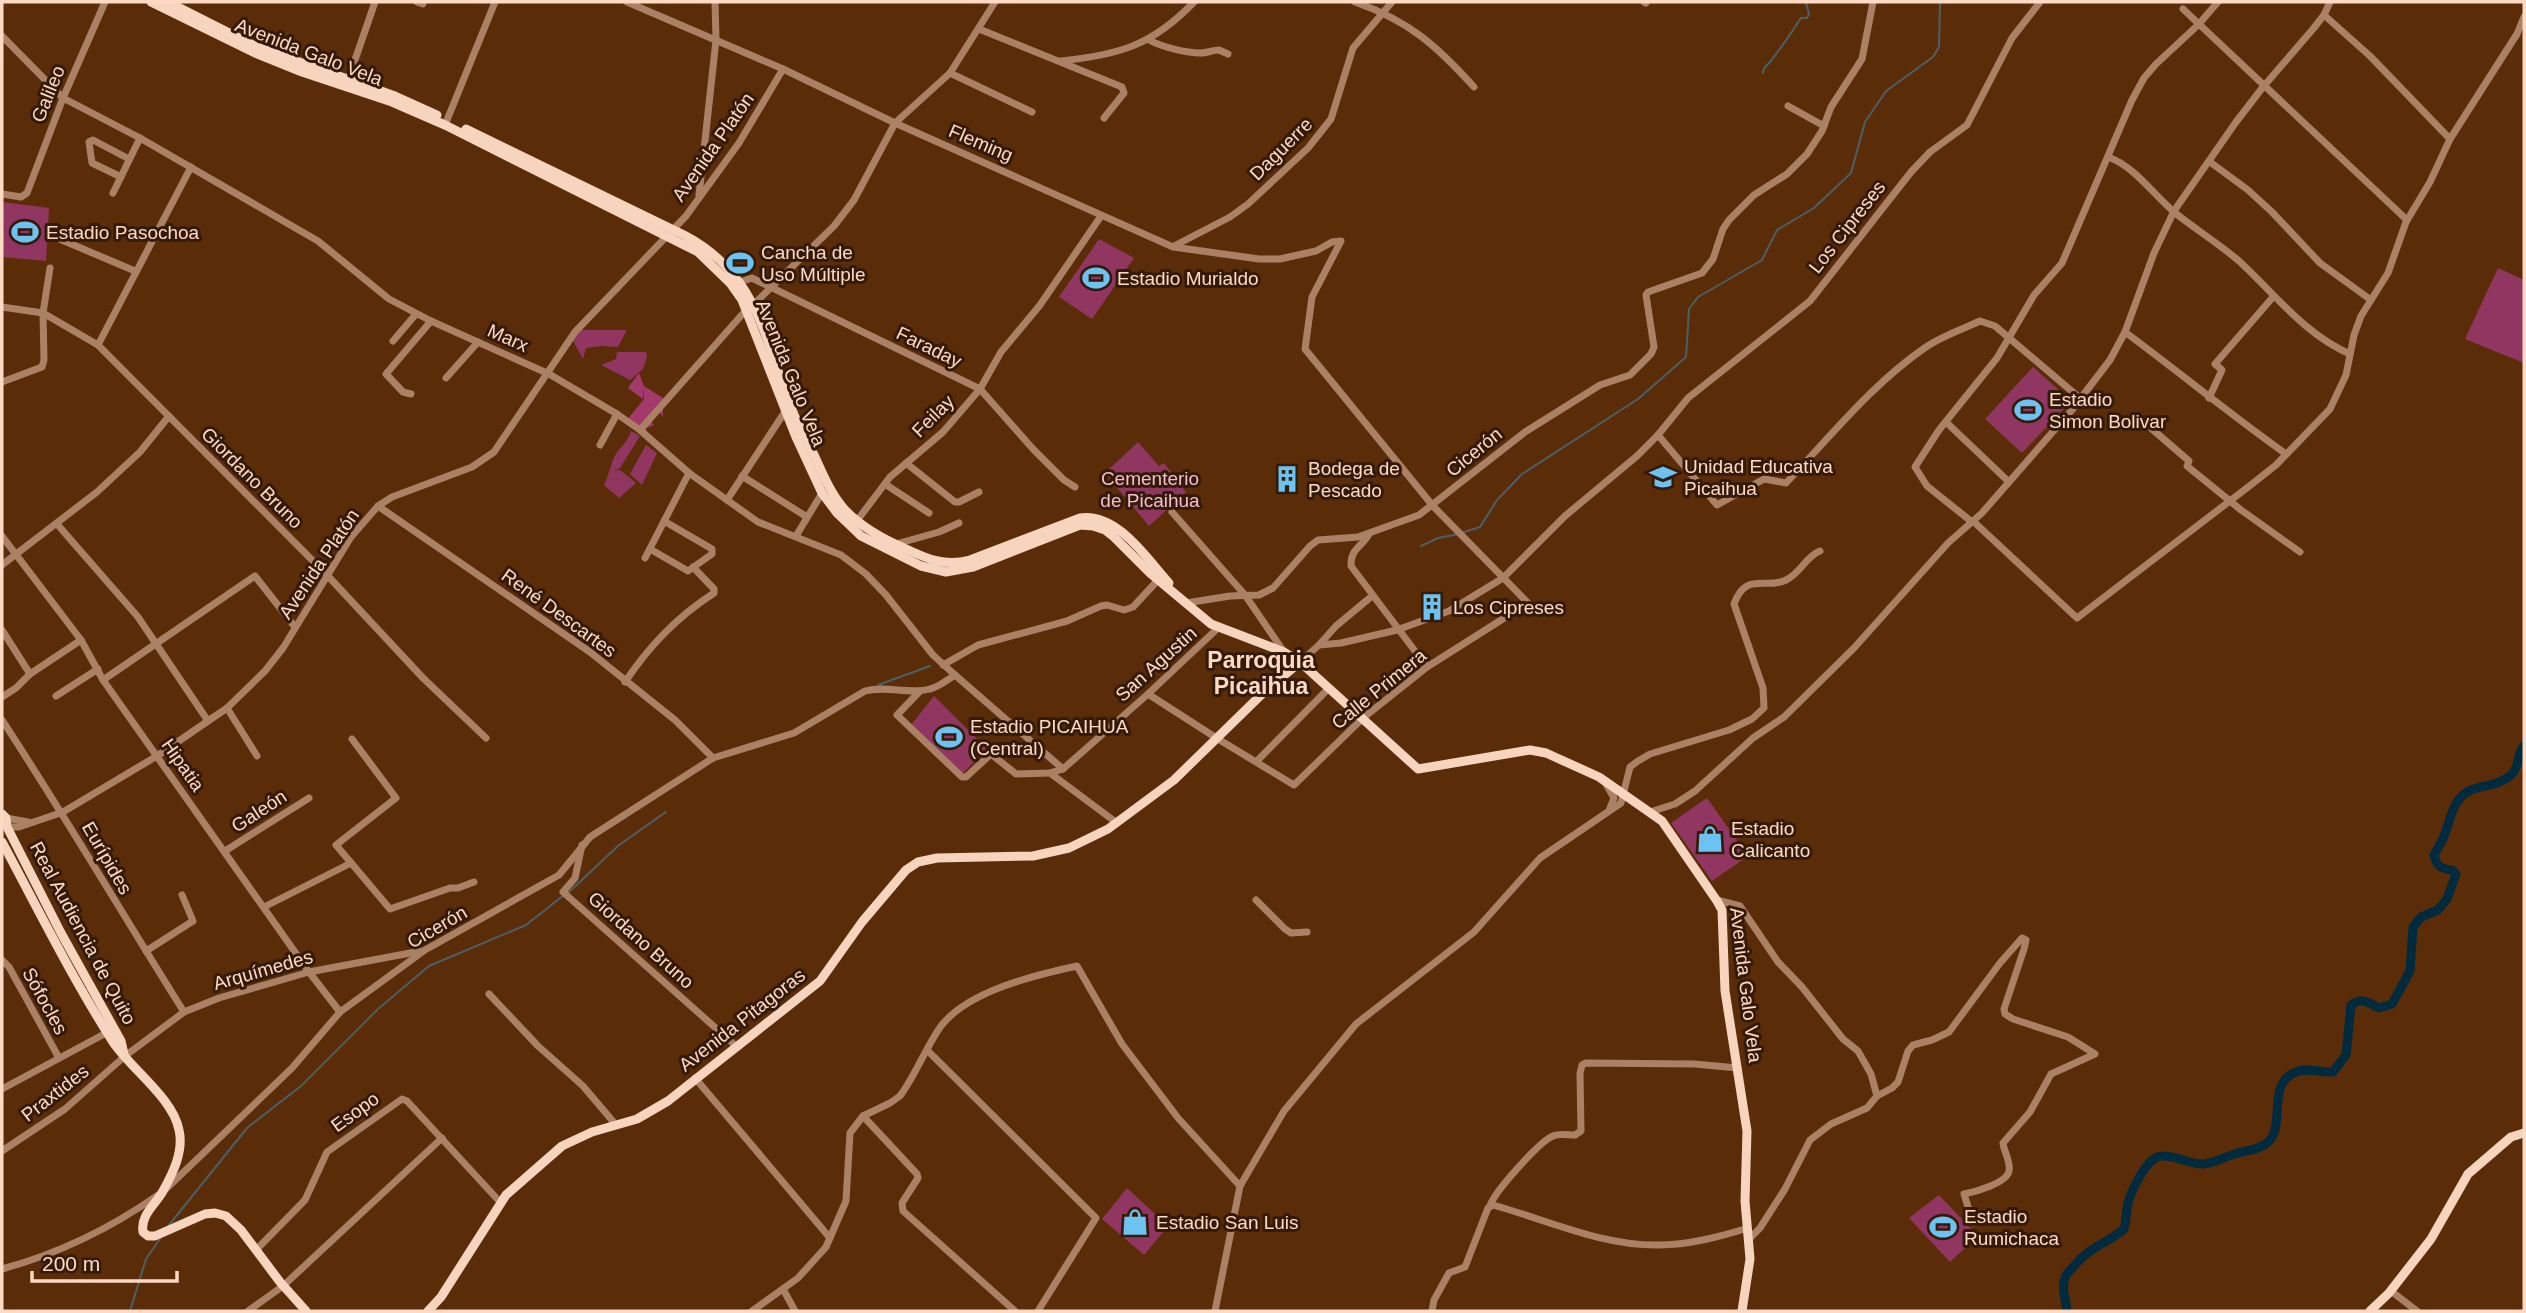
<svg xmlns="http://www.w3.org/2000/svg" width="2526" height="1313" font-family="Helvetica,sans-serif">
  <rect width="100%" height="100%" fill="#5a2d08"/>
  <g fill="#903660">
    <polygon points="2,202 49,208 46,261 2,257"/>
    <polygon points="1099,239 1134,258 1092,319 1059,297"/>
    <polygon points="2498,268 2524,280 2524,363 2465,339"/>
    <polygon points="579,330 627,330 618,347 601,346 586,348 583,359 572,339"/>
    <polygon points="617,352 646,352 647,357 643,369 630,380 601,365 616,359"/>
    <polygon points="2033,367 2071,401 2022,453 1985,419"/>
    <path d="M631,431L640,436L620,468L614,471L620,470L636,483L619,498L604,485C608,476 609,471 612,463C615,450 628,443 631,431Z"/>
    <polygon points="1138,442 1159,466 1164,463 1186,492 1149,526 1105,473"/>
    <polygon points="646,445 657,453 642,485 630,474"/>
    <polygon points="934,696 987,749 962,774 911,725"/>
    <polygon points="1707,798 1748,856 1712,881 1671,823"/>
    <polygon points="1127,1188 1168,1226 1144,1255 1102,1219"/>
    <polygon points="1939,1195 1978,1236 1950,1262 1909,1218"/>
  </g>
  <polygon fill="#a23b6b" points="639,373 644,386 663,398 663,417 658,410 649,419 654,425 646,428 648,436 627,420 644,399 644,387 643,399 628,388"/>
  <g fill="none" stroke-linecap="round" stroke-linejoin="round">
    <g stroke="#4c5f66" stroke-width="2">
      <path d="M1763,73L1764,68C1770,64 1793,31 1798,22L1801,18H1807L1809,14L1806,2"/>
      <polyline points="1464,532 1480,527 1497,500 1522,474 1638,399 1686,357 1689,309 1698,297 1762,260 1777,230 1814,208 1851,173 1865,122 1886,91 1933,57 1939,47 1940,2"/>
      <polyline points="1421,546 1438,538 1459,534"/>
      <polyline points="878,685 930,666"/>
      <polyline points="569,892 619,845 666,812"/>
      <polyline points="169,1225 247,1128 301,1086 378,1009 429,966 526,925 564,895"/>
      <polyline points="130,1311 146,1259 160,1239"/>
    </g>
    <path stroke="#002a3e" stroke-width="9" d="M2067,1311C2066,1301 2061,1287 2065,1278C2066,1273 2072,1269 2075,1265C2088,1248 2108,1243 2124,1229C2126,1222 2126,1215 2127,1208C2129,1194 2146,1158 2161,1156C2175,1155 2189,1164 2203,1164C2216,1163 2226,1156 2238,1153C2248,1150 2260,1150 2268,1142C2286,1126 2266,1083 2296,1072C2308,1067 2320,1073 2333,1072L2346,1055L2351,1005C2363,997 2367,1002 2379,1008L2392,1004L2410,971L2413,927L2421,917L2438,910L2447,899L2456,874L2452,870C2441,869 2436,866 2434,855C2437,849 2442,842 2444,836C2451,820 2452,798 2471,790C2485,785 2500,785 2511,775C2520,767 2516,755 2524,746"/>
    <g stroke="#ab8166" stroke-width="7">
      <polyline points="417,2 423,4"/>
      <polyline points="627,2 783,69 895,123 1173,247 1259,259 1280,259 1316,251 1332,242 1341,241 1312,297 1305,349 1433,506 1528,603 1427,667 1363,718 1294,785 1218,739 1148,694"/>
      <path d="M1355,2C1409,21 1436,45 1474,87"/>
      <polyline points="1644,2 1646,3"/>
      <polyline points="2183,9 2407,220"/>
      <polyline points="2324,15 2370,56 2450,139"/>
      <polyline points="979,29 1122,87 1124,93 1104,118"/>
      <path d="M2,36L63,98L140,138L318,241L389,299L431,321L549,374L617,414L640,430L689,473L758,522L841,555L866,574L886,595L933,655L955,675C947,680 939,687 930,689C909,695 886,685 865,691L794,733L713,758L590,837L559,875L425,950L340,1012L292,1068L167,1188"/>
      <path d="M1149,40C1162,47 1186,53 1201,53C1207,53 1213,50 1219,50L1228,54"/>
      <path d="M1061,61C1119,55 1153,45 1194,2"/>
      <polyline points="950,73 1032,112"/>
      <polyline points="347,83 375,2"/>
      <polyline points="1788,106 1824,126"/>
      <polyline points="445,125 495,2"/>
      <path d="M2108,157C2134,166 2153,194 2174,212C2195,229 2218,243 2239,261C2274,293 2305,335 2350,354"/>
      <polyline points="2210,162 2248,190 2272,212 2320,263 2371,300"/>
      <polyline points="121,177 92,163 89,142 93,140 129,159"/>
      <polyline points="113,193 140,138"/>
      <polyline points="2,194 21,197 27,193 63,98 105,2"/>
      <polyline points="699,195 716,40 715,2"/>
      <polyline points="50,235 135,271"/>
      <polyline points="1174,246 1230,217 1248,204 1308,148 1331,119 1353,48 1392,2"/>
      <polyline points="740,282 752,278 980,389 1033,449 1064,480 1075,487"/>
      <polyline points="753,305 834,226 854,200 895,123 950,73 995,2"/>
      <polyline points="2,307 43,313 98,345 327,575 423,678 486,738"/>
      <path d="M2125,332C2179,372 2231,415 2286,454"/>
      <polyline points="393,341 416,314"/>
      <polyline points="98,345 191,167"/>
      <polyline points="446,378 478,342"/>
      <polyline points="2,382 42,367 44,360 43,313 50,268"/>
      <polyline points="411,394 403,392 386,374 431,321"/>
      <polyline points="2209,398 2222,370 2215,364 2273,297"/>
      <polyline points="1946,422 2009,482"/>
      <polyline points="2152,429 2189,461 2187,466 2241,510 2300,552"/>
      <polyline points="640,430 747,309"/>
      <path d="M1658,435L1717,505L1764,479L1786,483C1830,437 1873,383 1926,347C1942,336 1963,329 1980,321L1995,326L2081,399"/>
      <polyline points="600,445 617,414"/>
      <polyline points="906,463 955,502 959,502 979,492"/>
      <polyline points="742,476 807,517"/>
      <polyline points="885,484 929,513"/>
      <polyline points="727,500 788,407"/>
      <polyline points="378,506 590,652 675,720 713,758"/>
      <polyline points="1172,512 1245,595 1284,652"/>
      <polyline points="1973,521 2077,618 2252,484 2276,465 2330,409 2346,375 2354,335 2361,316 2388,273 2406,222 2430,182 2450,139 2517,34 2524,17"/>
      <polyline points="856,522 890,477 943,432 980,389 1001,352 1040,305 1101,216"/>
      <polyline points="1972,522 1927,486 1915,467 1939,430 1997,358 2034,295 2062,263 2132,100 2144,78 2156,64 2198,25 2218,2"/>
      <polyline points="57,524 138,617 208,721"/>
      <path d="M1369,534C1362,547 1350,549 1351,566L1427,667"/>
      <polyline points="2,536 81,640 103,680 309,972 340,1012"/>
      <polyline points="796,536 822,493"/>
      <polyline points="896,544 939,532 959,523"/>
      <polyline points="650,549 688,571 712,554 712,549 664,521"/>
      <polyline points="645,558 689,473"/>
      <polyline points="2,565 97,492 140,452 169,416"/>
      <polyline points="1186,603 1230,596 1259,595 1273,588 1310,546 1318,540 1358,537 1419,515 1525,432 1600,385 1630,375 1651,354 1654,347 1646,295 1648,292 1702,273 1713,259 1723,229 1729,220 1754,195 1787,174 1807,154 1822,131 1831,107 1862,59 1873,2"/>
      <polyline points="2,630 30,674"/>
      <polyline points="1319,645 1336,626 1372,596"/>
      <polyline points="1300,662 1319,645 1341,643 1397,630 1449,611 1503,578 1565,516 1637,456 1658,435 1688,398 1810,301 1911,172 1930,152 1967,125 2012,38 2040,2"/>
      <polyline points="943,665 978,645 1067,621 1101,606 1107,605 1124,610 1133,607 1158,580"/>
      <polyline points="955,675 1063,769"/>
      <polyline points="103,680 255,576 295,627"/>
      <path d="M625,682C650,645 677,617 714,593V589L693,567"/>
      <polyline points="920,691 897,715 962,777 966,777 991,754 1016,774 1050,773 1063,769 1148,694 1218,628"/>
      <polyline points="56,696 98,669"/>
      <polyline points="2,697 16,688 30,674 81,640"/>
      <polyline points="227,708 257,756"/>
      <path d="M2,720C65,816 123,915 184,1012"/>
      <polyline points="352,739 396,798 336,845 390,909 450,888 458,888 474,882"/>
      <polyline points="1257,761 1329,688"/>
      <polyline points="1050,773 1117,823"/>
      <polyline points="1606,784 1614,798 1610,808"/>
      <polyline points="1650,812 1675,804 1695,791 1753,738 1784,717 1854,648 1948,543 1982,513 2071,411 2110,360 2125,332 2154,253 2174,211 2236,122 2263,87 2313,29 2324,15 2330,2"/>
      <polyline points="6,818 28,822"/>
      <polyline points="7,827 19,827 63,812 157,756 227,708 265,671 283,648 351,537 378,506 392,497 472,467 494,452 575,332 686,216 739,143 783,69"/>
      <polyline points="582,845 575,878 563,892 737,1047"/>
      <polyline points="225,851 309,798"/>
      <polyline points="1256,900 1285,929 1291,933 1307,932"/>
      <polyline points="1717,900 1740,906 1778,962 1802,987 1843,1039 1858,1051 1871,1074 1877,1096"/>
      <polyline points="264,907 351,863"/>
      <polyline points="146,951 193,921 182,895"/>
      <polyline points="2,960 9,967 59,1058"/>
      <polyline points="489,994 538,1046 583,1086 616,1125"/>
      <polyline points="928,1051 1096,1218 1038,1311"/>
      <polyline points="695,1078 830,1238"/>
      <polyline points="2,1089 108,1032"/>
      <path d="M863,1116L890,1103L900,1096C916,1074 926,1047 941,1026C968,991 1035,975 1077,966L1122,1044L1178,1118L1240,1186"/>
      <polyline points="2,1151 65,1109 125,1056 184,1012 219,998 309,972 421,951"/>
      <path d="M1490,1206C1494,1192 1540,1141 1553,1136C1560,1133 1568,1135 1575,1135L1581,1131L1580,1073L1582,1065L1586,1063L1694,1064L1738,1068"/>
      <path d="M1749,1239L1760,1228L1785,1189L1810,1140L1831,1124L1867,1108L1877,1096L1892,1088L1898,1082L1908,1051L1913,1045L1932,1040L1949,1032L2000,963L2022,938L2026,940L2024,949L2004,1009L2005,1014L2013,1019L2068,1037L2095,1054L2051,1074L2030,1112L2003,1143C2004,1152 2011,1162 2009,1171C2007,1183 1975,1192 1964,1194L1973,1223"/>
      <polyline points="256,1250 305,1200 327,1152 402,1099 407,1101 500,1202"/>
      <path d="M2,1269C57,1254 111,1228 158,1195"/>
      <polyline points="783,1289 795,1311"/>
      <polyline points="2391,1291 2417,1311"/>
      <polyline points="248,1311 283,1286 442,1138"/>
      <polyline points="752,1311 798,1278 826,1247 846,1201 850,1133 863,1116 917,1174 918,1178 902,1203 903,1211 1015,1311"/>
      <path d="M1215,1311L1240,1186L1284,1111L1356,1024L1474,932L1540,858L1621,803L1630,767L1638,761L1650,754L1729,730L1752,719L1764,708L1763,688L1734,604C1746,571 1766,590 1786,580C1801,573 1805,557 1820,551"/>
      <path d="M1432,1311L1434,1300L1449,1273L1465,1267L1488,1208L1493,1205C1547,1220 1602,1246 1659,1245C1689,1245 1719,1237 1748,1228"/>
    </g>
    <g stroke="#f6d4bd" stroke-width="9">
      <polyline points="151,2 255,53 302,72 392,102 445,125 698,252 730,283 742,300 796,437 822,493 837,513 861,536 921,566 946,572 973,567 1080,525 1093,526 1105,530 1114,537 1150,573 1211,624 1284,652 1300,662 1418,769 1530,750 1546,753 1599,777 1662,821 1717,901 1722,910 1725,991 1747,1131 1745,1201 1750,1259 1742,1311"/>
      <polyline points="168,2 257,47 395,96 437,115"/>
      <path d="M466,129L684,235C762,276 764,344 795,417C801,430 808,442 814,455C823,474 831,495 846,511C862,527 883,539 904,548C927,559 945,567 970,560L1080,518C1117,512 1147,559 1169,583"/>
      <polyline points="2,814 6,818 7,827 61,933 121,1041 124,1054"/>
      <path d="M2,842C38,909 72,978 113,1042C131,1069 173,1098 179,1130C184,1151 173,1173 163,1191C156,1204 140,1215 143,1232L148,1236H155L205,1214L215,1213L226,1216L241,1230L280,1282L306,1311"/>
      <polyline points="428,1311 441,1297 506,1195 562,1146 592,1132 637,1119 668,1101 820,981 862,922 906,870 918,862 937,858 1033,856 1069,848 1108,829 1174,780 1263,693 1300,662"/>
      <polyline points="2370,1311 2389,1293 2431,1239 2468,1174 2511,1137 2524,1133"/>
    </g>
  </g>
  <defs>
    <symbol id="stadium-bare" viewBox="-9 -9 18 18"><path d="M0-5a6.5 5 0 1 0 0 10a6.5 5 0 1 0 0-10ZM-3.5-1.8h7v3.6h-7Z" fill="#6cc3f2" stroke="#341a08" stroke-width="2.5" paint-order="stroke"/></symbol>
    <symbol id="school-bare" viewBox="-9 -9 18 18"><path d="M0-5L7-2L0 1L-7-2ZM-4 1L0 2.5L4 1V4Q0 6-4 4Z" fill="#6cc3f2" stroke="#341a08" stroke-width="2.5" paint-order="stroke"/></symbol>
    <symbol id="building-bare" viewBox="-9 -9 18 18"><path d="M-4-6H4V6H1V3H-1V6H-4ZM-2.5-4.3h1.7v1.8h-1.7ZM.8-4.3h1.7v1.8H.8ZM-2.5-1h1.7V.8h-1.7ZM.8-1h1.7V.8H.8Z" fill="#6cc3f2" stroke="#341a08" stroke-width="2.5" paint-order="stroke"/></symbol>
    <symbol id="shop-bare" viewBox="-9 -9 18 18"><path d="M-5-2.5h2.3a2.7 3.5 0 0 1 5.4 0H5L5.5 6h-11ZM-1.5-2.5h3a1.5 2.3 0 0 0-3 0Z" fill="#6cc3f2" stroke="#341a08" stroke-width="2.5" paint-order="stroke"/></symbol>
  </defs>
  <g fill-rule="evenodd">
    <use href="#stadium-bare" x="6" y="213" width="38" height="38"/>
    <use href="#stadium-bare" x="721" y="244" width="38" height="38"/>
    <use href="#stadium-bare" x="1077" y="259" width="38" height="38"/>
    <use href="#stadium-bare" x="2009" y="391" width="38" height="38"/>
    <use href="#school-bare" x="1644" y="458" width="38" height="38"/>
    <use href="#building-bare" x="1268" y="460" width="38" height="38"/>
    <use href="#building-bare" x="1413" y="588" width="38" height="38"/>
    <use href="#stadium-bare" x="930" y="718" width="38" height="38"/>
    <use href="#shop-bare" x="1691" y="820" width="38" height="38"/>
    <use href="#shop-bare" x="1116" y="1203" width="38" height="38"/>
    <use href="#stadium-bare" x="1924" y="1208" width="38" height="38"/>
  </g>
  <g text-anchor="middle" dominant-baseline="central" stroke-width="6" stroke-linejoin="round" paint-order="stroke">
    <g font-size="19" fill="#fedac4" stroke="#341a08">
      <text transform="translate(309 52) rotate(21)">Avenida Galo Vela</text>
      <text transform="translate(48 94) rotate(-68)">Galileo</text>
      <text transform="translate(981 143) rotate(23)">Fleming</text>
      <text transform="translate(713 147) rotate(-55)">Avenida Platón</text>
      <text transform="translate(1281 149) rotate(-45)">Daguerre</text>
      <text transform="translate(1847 227) rotate(-52)">Los Cipreses</text>
      <text transform="translate(508 338) rotate(24)">Marx</text>
      <text transform="translate(929 347) rotate(26)">Faraday</text>
      <text transform="translate(791 373) rotate(68)">Avenida Galo Vela</text>
      <text transform="translate(933 416) rotate(-45)">Feilay</text>
      <text transform="translate(1474 452) rotate(-39)">Cicerón</text>
      <text transform="translate(252 478) rotate(45)">Giordano Bruno</text>
      <text transform="translate(319 564) rotate(-56)">Avenida Platón</text>
      <text transform="translate(559 613) rotate(36)">René Descartes</text>
      <text transform="translate(1156 664) rotate(-42)">San Agustin</text>
      <text transform="translate(1379 689) rotate(-39)">Calle Primera</text>
      <text transform="translate(183 765) rotate(55)">Hipatia</text>
      <text transform="translate(259 811) rotate(-33)">Galeón</text>
      <text transform="translate(107 858) rotate(60)">Eurípides</text>
      <text transform="translate(437 927) rotate(-30)">Cicerón</text>
      <text transform="translate(83 933) rotate(62)">Real Audiencia de Quito</text>
      <text transform="translate(641 940) rotate(42)">Giordano Bruno</text>
      <text transform="translate(263 970) rotate(-16)">Arquímedes</text>
      <text transform="translate(1746 985) rotate(83)">Avenida Galo Vela</text>
      <text transform="translate(45 1001) rotate(61)">Sófocles</text>
      <text transform="translate(742 1020) rotate(-38)">Avenida Pitagoras</text>
      <text transform="translate(55 1093) rotate(-38)">Praxtides</text>
      <text transform="translate(355 1112) rotate(-36)">Esopo</text>
    </g>
    <g font-size="19" fill="#fedac4" stroke="#341a08" text-anchor="start">
      <text x="46" y="232">Estadio Pasochoa</text>
      <text x="761" y="252">Cancha de<tspan x="761" dy="22">Uso Múltiple</tspan></text>
      <text x="1117" y="278">Estadio Murialdo</text>
      <text x="2049" y="399">Estadio<tspan x="2049" dy="22">Simon Bolivar</tspan></text>
      <text x="1684" y="466">Unidad Educativa<tspan x="1684" dy="22">Picaihua</tspan></text>
      <text x="1308" y="468">Bodega de<tspan x="1308" dy="22">Pescado</tspan></text>
      <text x="1453" y="607">Los Cipreses</text>
      <text x="970" y="726">Estadio PICAIHUA<tspan x="970" dy="22">(Central)</tspan></text>
      <text x="1731" y="828">Estadio<tspan x="1731" dy="22">Calicanto</tspan></text>
      <text x="1964" y="1216">Estadio<tspan x="1964" dy="22">Rumichaca</tspan></text>
      <text x="1156" y="1222">Estadio San Luis</text>
    </g>
    <g font-size="19" fill="#f6bdd2" stroke="#341a08">
      <text x="1150" y="478">Cementerio<tspan x="1150" dy="22">de Picaihua</tspan></text>
    </g>
    <g font-size="23" font-weight="bold" fill="#fedac4" stroke="#341a08">
      <text x="1261" y="660">Parroquia<tspan x="1261" dy="26">Picaihua</tspan></text>
    </g>
  </g>
  <rect width="2526" height="1313" fill="none" stroke="#fedac4" stroke-width="7"/>
  <path d="M32 1271v10h145v-10" fill="none" stroke="#fedac4" stroke-width="3.5"/>
  <text x="42" y="1271" font-size="21" fill="#fedac4" stroke="#341a08" stroke-width="5" paint-order="stroke">200 m</text>
</svg>
